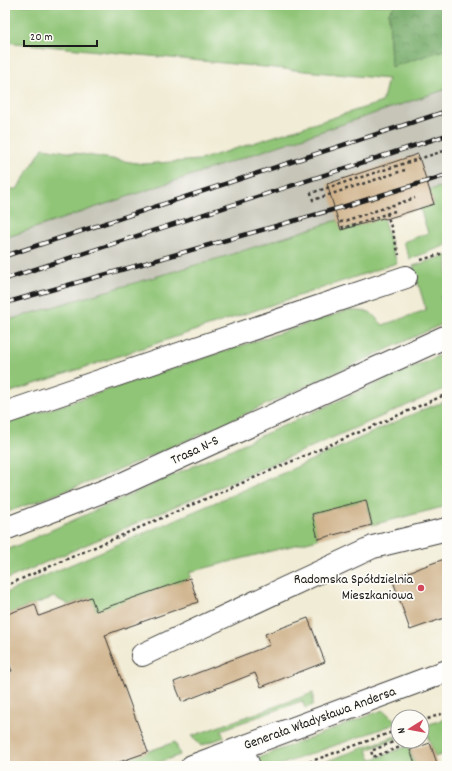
<svg xmlns="http://www.w3.org/2000/svg" width="452" height="771" font-family="Dekko,sans-serif">
  <defs>
    <pattern id="forest-crowns" width="20" height="18" patternUnits="userSpaceOnUse"><rect width="20" height="18" fill="#74aa68"/><path d="M2 6a3 3 0 1 1 6 0M12 15a3 3 0 1 1 6 0" fill="none" stroke="#5e8a55"/></pattern>
  </defs>
  <rect width="100%" height="100%" fill="#fdfcf7"/>
  <filter id="ink" filterUnits="userSpaceOnUse"><feTurbulence type="fractalNoise" baseFrequency=".025" numOctaves="2"/><feDisplacementMap in="SourceGraphic" scale="8" xChannelSelector="R" yChannelSelector="G"/><feConvolveMatrix kernelMatrix="1 2 1 2 8 2 1 2 1" color-interpolation-filters="sRGB"/></filter>
  <filter id="wash" filterUnits="userSpaceOnUse"><feTurbulence type="fractalNoise" baseFrequency=".012" numOctaves="4" result="noise"/><feDisplacementMap in="SourceGraphic" scale="16" xChannelSelector="R" yChannelSelector="G"/><feGaussianBlur stdDeviation="0.9" result="paint"/><feColorMatrix in="noise" values="0 0 0 0 0 0 0 0 0 0 0 0 0 0 0 0 0 1.4 0 .05"/><feComposite in="paint" operator="in"/></filter>
  <g filter="url(#wash)">
    <rect width="100%" height="100%" fill="#f1ecd5"/>
    <polygon fill="#c6c5b8" points="447,89 447,185 226,256 5,321 5,238"/>
    <g fill="#90c577" stroke="#56704a">
      <polygon points="5,5 396,5 389,12 391,67 447,49 447,89 5,238 5,189 17,189 43,148 143,164 200,160 382,102 388,79 5,42"/>
      <polygon points="447,185 447,245 410,259 403,242 428,233 420,208 434,204 429,190"/>
      <polygon points="383,218 397,263 5,394 5,321 226,256 338,220 342,230"/>
      <polygon points="447,255 447,291 440,297 445,308 447,307 447,322 197,436 95,480 5,513 5,424 349,310 370,312 383,325 426,310 413,266"/>
      <polygon points="447,352 447,388 5,580 5,551"/>
      <polygon points="447,401 447,506 372,525 366,500 313,514 318,539 190,572 190,578 97,613 90,597 69,605 54,597 5,615 5,593 281,474 424,409"/>
      <polygon points="313,693 313,705 305,708 302,701 221,730 224,737 201,746 192,736"/>
      <polygon points="383,710 398,723 277,766 257,766 258,759 263,756"/>
      <polygon points="447,718 447,753 435,757 424,726"/>
      <polygon points="396,736 397,738 367,750 371,760 408,746 415,764 411,766 313,766"/>
      <polygon points="175,742 180,755 148,766 134,766 126,759"/>
    </g>
    <polygon fill="url(#forest-crowns)" stroke="#486342" points="396,5 447,5 447,49 391,67 389,12"/>
    <g id="blocks">
      <g fill="#cfb28b">
        <polygon points="418,154 434,204 386,219 383,218 341,230 327,184"/>
        <polygon points="366,500 372,525 318,539 312,514"/>
        <polygon points="447,558 447,617 410,630 392,578"/>
        <polygon points="190,578 198,602 105,635 148,752 108,766 5,766 5,672 12,671 5,653 5,615 35,604 39,616 91,597 96,611"/>
        <polygon points="308,618 325,662 261,687 255,673 182,702 174,682 270,645 265,634"/>
        <polygon points="430,743 438,766 416,766 410,750"/>
      </g>
    </g>
  </g>
  <g filter="url(#ink)">
    <use href="#blocks" fill-opacity="0" stroke="#3c3b38" stroke-width="1"/>
    <g fill="none" stroke-linecap="round" stroke-linejoin="round">
      <defs>
        <g id="minor">
          <polyline points="5,413 406,277"/>
          <polyline points="5,529 122,484 447,336"/>
          <polyline points="142,655 373,547 447,529"/>
          <polyline points="242,748 249,766"/>
          <polyline points="192,766 447,671"/>
        </g>
      </defs>
      <use href="#minor" stroke="#3c3b38" stroke-width="24"/>
      <g stroke="#3c3b38" stroke-width="2.5" stroke-dasharray="3 3" stroke-linecap="butt">
        <polyline points="405,170 313,200 311,193 447,150"/>
        <polyline points="395,211 343,228 341,222 415,198"/>
        <polyline points="387,213 399,255"/>
        <polyline points="421,260 447,252"/>
        <polyline points="5,586 447,394"/>
        <polyline points="422,721 447,712"/>
        <polyline points="398,740 371,751 373,757 414,742"/>
        <polyline points="414,741 417,748"/>
        <polyline points="298,766 398,730"/>
      </g>
      <use href="#minor" stroke="#fff" stroke-width="22"/>
      <defs>
        <g id="rail">
          <polyline points="5,256 447,111"/>
          <polyline points="5,279 447,135"/>
          <polyline points="5,303 339,208 447,175"/>
        </g>
      </defs>
      <use href="#rail" stroke="#1c1c1c" stroke-width="4.5"/>
      <use href="#rail" stroke="#fdfcf7" stroke-width="3" stroke-dasharray="9" stroke-linecap="butt"/>
    </g>
  </g>
  <circle fill="#d1495b" stroke="#fdfcf7" stroke-width="1.5" cx="421" cy="588" r="4"/>
  <g text-anchor="middle" dominant-baseline="central" stroke-width="3.5" stroke-linejoin="round" paint-order="stroke">
    <g font-size="14" fill="#1c1c1c" stroke="#fdfcf7">
      <text transform="translate(195 451) rotate(-25)">Trasa N-S</text>
      <text transform="translate(320 719) rotate(-20)">Generała Władysława Andersa</text>
    </g>
    <g font-size="14" fill="#1c1c1c" stroke="#fdfcf7" text-anchor="end">
      <text x="413" y="580">Radomska Spółdzielnia<tspan x="413" dy="16">Mieszkaniowa</tspan></text>
    </g>
  </g>
  <rect width="452" height="771" fill="none" stroke="#fdfcf7" stroke-width="20"/>
  <g transform="translate(410 729) rotate(259)"><circle r="19" fill="#fdfcf7" stroke="#a3a29f"/>
  <path d="M0-3L7 15L0 10L-7 15Z" fill="#d1495b"/>
  <text y="-6" font-size="11" font-weight="bold" text-anchor="middle" fill="#1c1c1c">N</text>
  </g>
  <path d="M24 40v6h73v-6" fill="none" stroke="#1c1c1c" stroke-width="2"/>
  <text x="30" y="40" font-size="12" fill="#1c1c1c" stroke="#fdfcf7" stroke-width="3" paint-order="stroke">20 m</text>
</svg>
